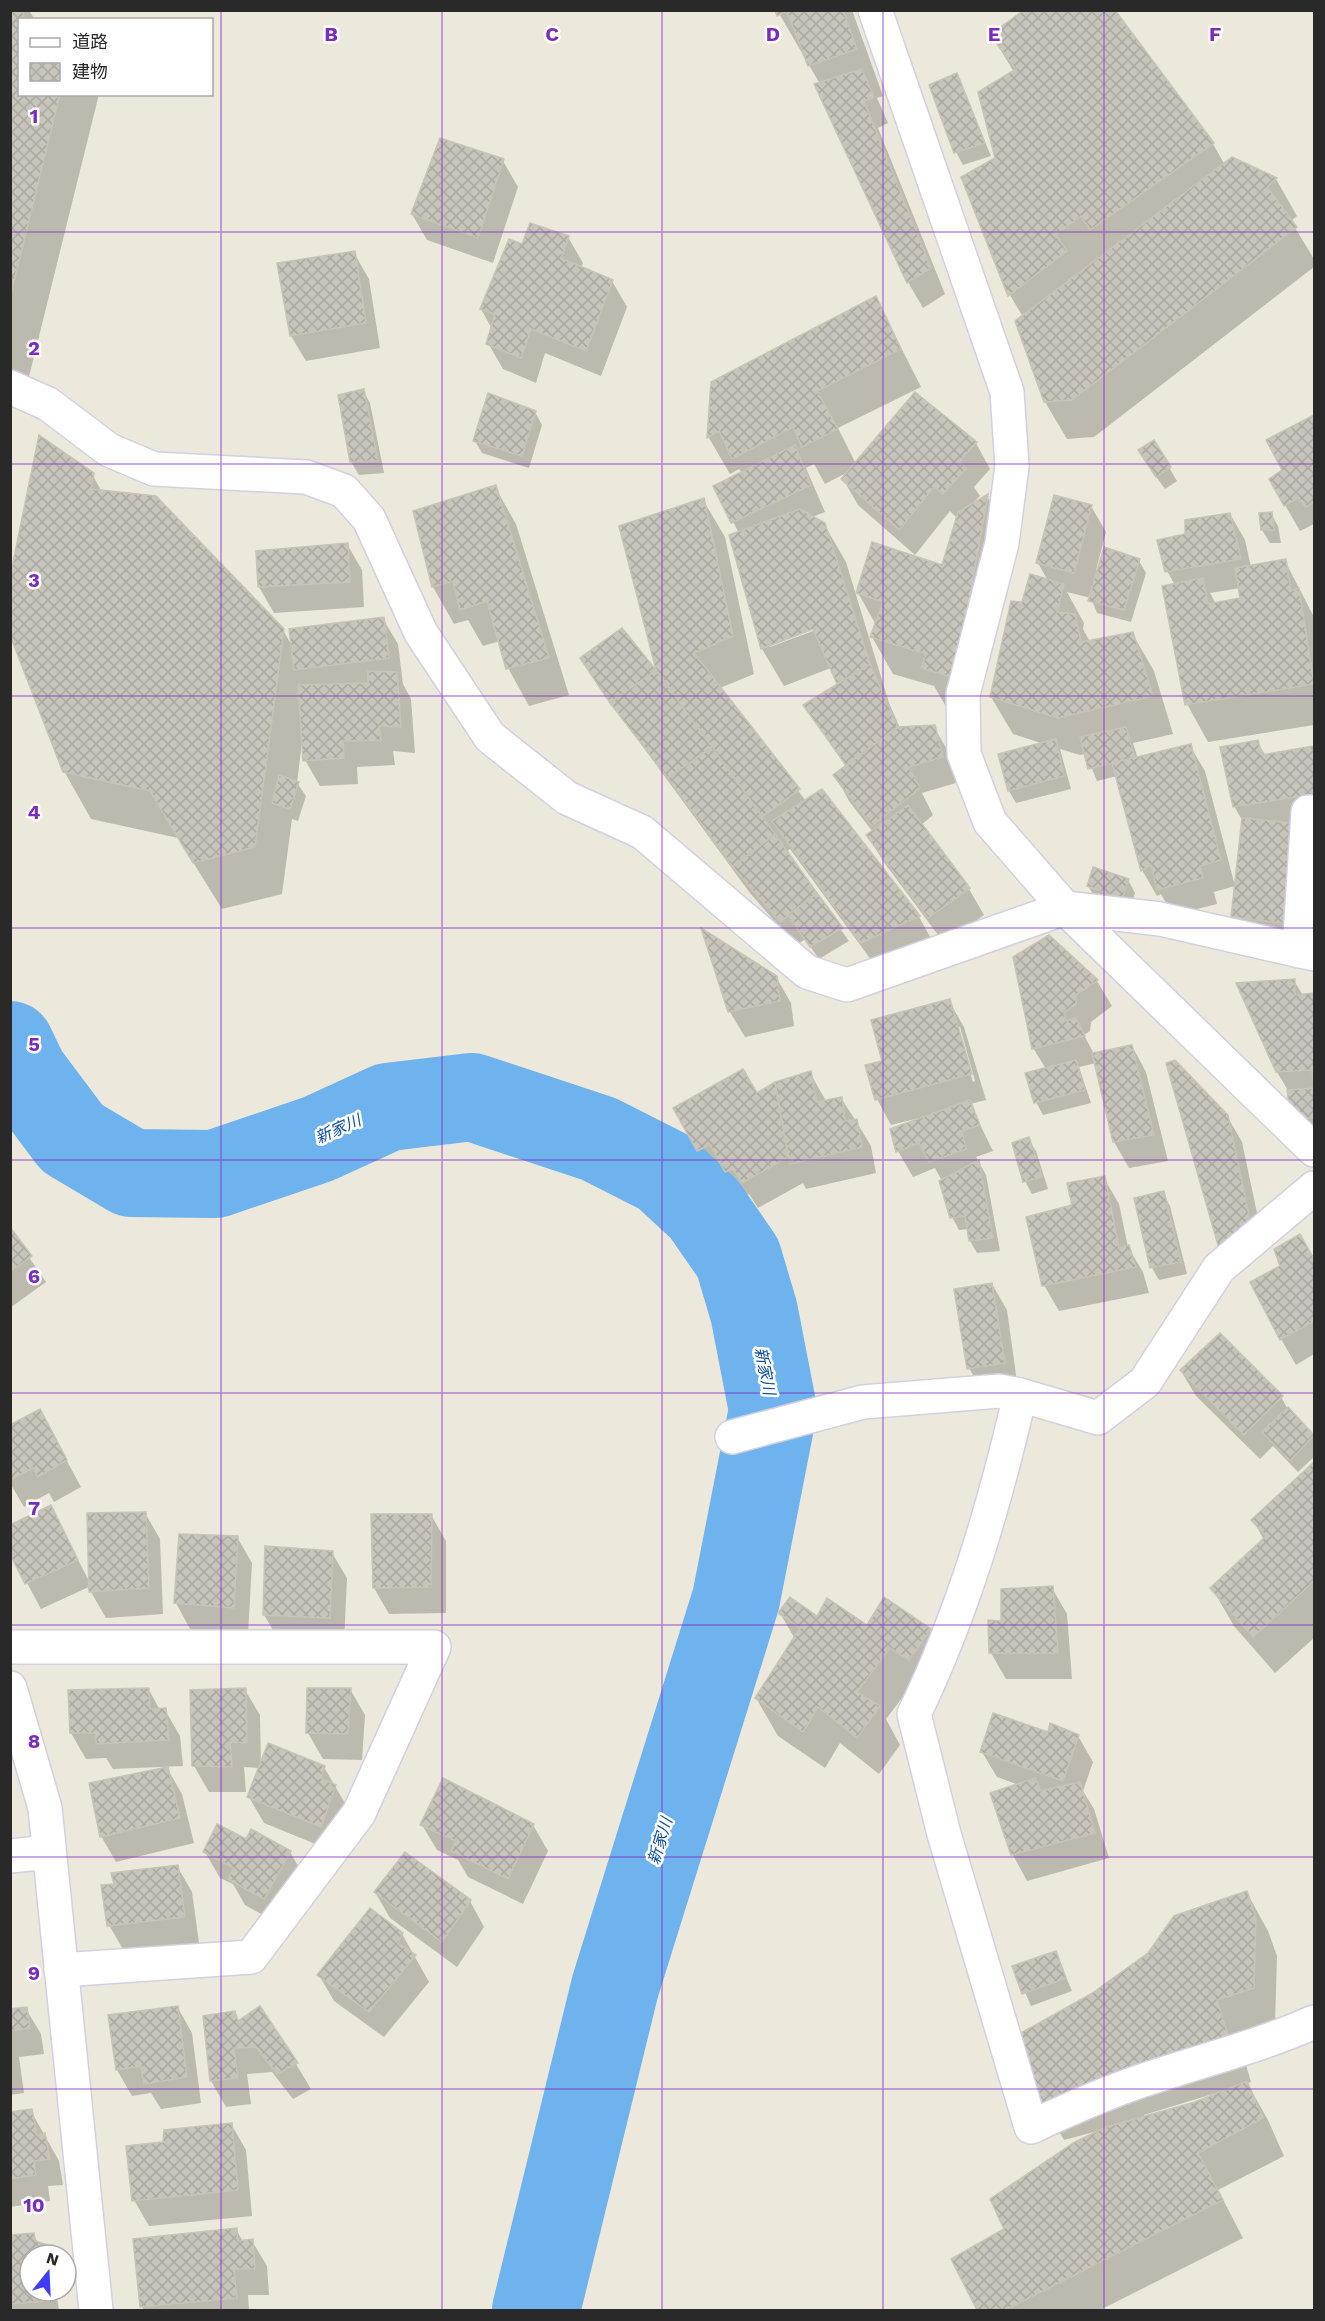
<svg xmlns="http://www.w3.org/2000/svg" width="1325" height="2321" font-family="'Work Sans','Noto Sans JP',sans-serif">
  <defs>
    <pattern id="building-cross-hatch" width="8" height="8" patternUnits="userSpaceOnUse" patternTransform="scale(1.5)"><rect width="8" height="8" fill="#c7c4bb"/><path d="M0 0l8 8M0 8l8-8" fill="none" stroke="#aba8a1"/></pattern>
  </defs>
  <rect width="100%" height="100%" fill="#ece8db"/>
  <g fill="#0003" fill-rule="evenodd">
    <polygon points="10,10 29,10 35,20 20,20 20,94 99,94 24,397 10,393"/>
    <polygon points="777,10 852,10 883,96 877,98 888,123 878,128 945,294 923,308 908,282 820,84"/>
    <polygon points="1113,10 1213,144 1225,165 1276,179 1297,216 1291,221 1314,259 1314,267 1094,437 1067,439 1045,402 1023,317 1010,295 963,178 997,159 1014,72 992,36"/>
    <polygon points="957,75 991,156 963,165 956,152"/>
    <polygon points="503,161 518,187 493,263 427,240 412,214"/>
    <polygon points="568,237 583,263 581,268 612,281 627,307 601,376 545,353 536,383 503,369 488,343 492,329 481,309 523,246"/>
    <polygon points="354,253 369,279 380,348 306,361 291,336"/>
    <path d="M876,298L921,387L838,428L856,464L976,443L990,469L974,487L980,496L972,504L987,496L1009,532L976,715L945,705L934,686L893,674L872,637L876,625L858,593L943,567L957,518L950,511L915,555L858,505L843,479L850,471L825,484L814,464L806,468L825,512L812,517L824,524L846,562L889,703L900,728L934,727L949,753L956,783L922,793L933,815L921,825L969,889L984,915L944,943L883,861L868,836L873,832L849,801L835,775L846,767L805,705L839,685L831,668L784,686L762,649L731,536L739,533L733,522L742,473L739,469L730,474L709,438L712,383ZM820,625L821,628L770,647V644Z"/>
    <polygon points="363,390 370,403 384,473 359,475 351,462"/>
    <polygon points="535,412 542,425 529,468 482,453 475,441"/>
    <polygon points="1314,417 1314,524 1300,531 1285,505 1284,471 1268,441"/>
    <polygon points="1154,442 1177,481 1165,489 1147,464"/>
    <polygon points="92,474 102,492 283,630 292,646 383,619 398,644 403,684 411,699 415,753 393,751 395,765 357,767 358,784 320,786 305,760 302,742 297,783 306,796 298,821 292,819 282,894 222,909 178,838 91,819 64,771"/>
    <polygon points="495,487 516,524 569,695 529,706 508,668 500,641 483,646 468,620 454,624 433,587 414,512"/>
    <polygon points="703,500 725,537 754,674 720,688 806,801 821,791 919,917 933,942 877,968 790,849 785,853 849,941 819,959 805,939 796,946 750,893 597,684 582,659 669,694"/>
    <polygon points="1091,506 1106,532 1096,570 1139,561 1146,573 1131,622 1097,613 1091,598 1067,592 1084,623 1083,629 1090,642 1132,633 1154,671 1173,734 1133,743 1138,759 1190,746 1205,771 1235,886 1214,892 1217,904 1173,915 1161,894 1157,896 1142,870 1117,776 1097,781 1086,754 1080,755 1060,749 1071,789 1016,803 1009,791 1044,744 1013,734 991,697 1023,604 1048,581 1038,563"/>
    <path d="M1230,514L1245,540L1251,567L1285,561L1314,617V725L1208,742L1187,704L1175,585L1167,571L1187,536ZM1240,588L1242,599L1216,604L1210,593Z"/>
    <polygon points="1271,514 1278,526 1281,543 1270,543 1262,530"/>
    <polygon points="347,544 362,570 364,607 274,613 259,587"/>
    <polygon points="1257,742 1266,756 1314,747 1314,822 1304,949 1248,942 1233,916 1243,822 1234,806"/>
    <polygon points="1128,880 1135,893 1129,911 1096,899 1088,886"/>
    <polygon points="1048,937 1097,981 1112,1006 1091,1022 1090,1031 1084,1035 1094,1054 1132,1046 1146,1072 1168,1161 1129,1168 1114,1142 1096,1063 1079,1067 1091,1103 1043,1115 1036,1102 1046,1069 1033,1048"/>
    <polygon points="776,977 791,1003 794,1026 745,1037 730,1012"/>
    <polygon points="1294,981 1303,995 1314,995 1314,1130 1300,1129 1289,1092 1277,1072"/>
    <path d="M949,1001L964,1027L986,1100L970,1104L993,1151L976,1157L986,1175L1000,1251L977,1253L970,1241L969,1229L959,1230L952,1217L942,1181L935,1168L913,1177L898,1151L919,1118L891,1125L877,1099L884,1062ZM957,1027H960L975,1081L973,1082Z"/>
    <polygon points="810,1073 826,1101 841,1098 856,1121 871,1146 876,1173 806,1189 803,1183 758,1208 749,1194 741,1197 725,1170 714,1176 675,1109 756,1095 775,1083"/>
    <polygon points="1227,1116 1242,1142 1264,1246 1236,1276 1222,1251"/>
    <polygon points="1028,1139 1036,1151 1048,1189 1032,1194 1025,1181"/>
    <polygon points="1104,1178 1119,1204 1128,1247 1143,1272 1149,1293 1059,1311 1044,1285 1073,1206"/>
    <polygon points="1163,1193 1170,1206 1187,1274 1159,1280 1152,1268"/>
    <polygon points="10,1230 46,1282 10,1308"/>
    <polygon points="1300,1236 1314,1261 1314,1354 1296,1365 1281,1339 1282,1267"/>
    <polygon points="992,1284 1007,1310 1018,1389 984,1394 969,1368"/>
    <polygon points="1181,1371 1281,1397 1289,1411 1314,1437 1314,1457 1298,1472 1273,1446 1260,1459 1196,1396"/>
    <polygon points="10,1426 54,1437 81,1487 54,1502 49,1493 24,1507 10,1483"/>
    <polygon points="1314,1464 1314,1638 1275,1673 1234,1626 1212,1588 1264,1540 1253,1520"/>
    <polygon points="51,1507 91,1585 145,1513 160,1539 163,1614 106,1618 91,1592 91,1586 41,1609 10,1551"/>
    <polygon points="431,1515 446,1541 446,1613 389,1614 374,1588"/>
    <polygon points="237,1537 252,1563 248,1634 190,1629 176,1603"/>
    <polygon points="332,1553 347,1578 344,1643 279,1640 264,1615"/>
    <polygon points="1052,1588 1067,1614 1072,1679 1006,1679 991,1653"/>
    <polygon points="780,1613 867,1627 930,1630 951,1668 912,1685 886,1719 900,1745 879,1774 840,1743 825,1768 778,1736 756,1698 795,1639"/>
    <polygon points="350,1689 365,1715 362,1760 323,1759 308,1733"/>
    <polygon points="149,1690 160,1710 165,1710 180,1736 183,1766 113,1769 106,1758 86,1759 71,1733"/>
    <polygon points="245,1690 260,1715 261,1765 324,1767 350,1812 335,1852 264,1823 249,1797 260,1768 244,1767 246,1792 209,1792 194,1766"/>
    <polygon points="1049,1734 1078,1736 1093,1762 1083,1791 1094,1809 1109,1858 1027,1881 1013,1855 992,1794 1019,1785 997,1777 982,1752"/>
    <polygon points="167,1768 182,1794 194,1843 116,1862 101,1836"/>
    <polygon points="422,1825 533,1825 548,1851 523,1904 468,1877 458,1860 437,1850"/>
    <polygon points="246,1841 290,1852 305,1878 279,1924 245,1905 233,1884 220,1878 205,1852"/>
    <polygon points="177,1866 192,1892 199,1943 124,1951 109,1925 115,1886"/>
    <polygon points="375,1892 470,1901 484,1927 457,1967 390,1918"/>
    <path d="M1247,1893L1268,1931L1277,1956L1275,2025L1238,2037L1251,2082L1247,2083L1268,2120L1284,2156L1218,2190L1243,2238L1100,2310H978L953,2259L1006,2230L1105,2129L1064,2140L1043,2103L1021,2035L1092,1995ZM1216,2093L1217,2095L1145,2118L1144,2115Z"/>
    <polygon points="402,1934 429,1982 384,2037 334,2001 319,1975"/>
    <polygon points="1056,1953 1072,1991 1031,2006 1014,1967"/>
    <polygon points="178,2008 192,2033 201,2103 161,2109 151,2093 132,2096 117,2070 109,2016"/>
    <polygon points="26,2009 41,2034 44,2054 19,2057 24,2093 10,2095 10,2010"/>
    <polygon points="234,2013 239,2022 296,2064 311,2089 293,2099 272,2072 247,2074 251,2104 226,2107 211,2081"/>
    <polygon points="31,2111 59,2161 63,2185 48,2186 50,2201 10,2207 10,2114"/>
    <polygon points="231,2124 246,2150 252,2216 149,2226 134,2200 165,2144"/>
    <polygon points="236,2229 243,2242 252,2241 267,2266 269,2295 248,2295 249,2310 144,2310 142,2307"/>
    <polygon points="33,2234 39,2244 47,2246 52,2255 30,2255 30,2291 65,2291 56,2292 59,2310 10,2310 10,2236"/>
  </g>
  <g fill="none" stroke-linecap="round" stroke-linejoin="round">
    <polyline stroke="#6eb2ee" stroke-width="88" points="10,1045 24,1074 72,1138 131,1173 215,1174 318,1139 388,1107 472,1097 599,1139 664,1172 704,1209 738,1258 754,1312 773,1410 736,1599 615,1987 536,2310"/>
  </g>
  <g fill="url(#building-cross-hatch)" stroke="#c7c4b5" stroke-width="1.5">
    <polygon points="10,10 22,10 25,20 20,20 20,94 60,94 10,298"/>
    <polygon points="775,10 843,10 857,49 808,66 787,11 777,16"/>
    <polygon points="1024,10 1115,10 1214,143 1090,230 1081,216 1056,235 1067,251 1008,296 961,177 995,158 978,92 1016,69 990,35"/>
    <polygon points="862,69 874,97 864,101 931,268 907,283 814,84"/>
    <polygon points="957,73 985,143 954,153 929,85"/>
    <polygon points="440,138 504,159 478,238 411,214"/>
    <polygon points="1232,157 1277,178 1267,187 1297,227 1072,400 1044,402 1015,321"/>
    <polygon points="530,223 569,236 561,258 613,280 586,351 531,329 521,358 486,344 495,314 480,309 509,239 522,244"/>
    <polygon points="355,251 366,323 290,336 277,263"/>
    <polygon points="876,296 901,349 817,391 838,429 802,447 793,427 732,459 719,431 707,438 711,382"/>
    <polygon points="364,389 378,461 350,462 338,395"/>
    <polygon points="915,392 977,442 960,461 966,469 943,494 934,487 899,530 841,479"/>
    <polygon points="488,393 536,411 522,456 473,441"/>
    <polygon points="1314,415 1314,502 1306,507 1298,498 1284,506 1269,479 1282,470 1266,440"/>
    <polygon points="39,435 94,473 91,489 156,496 284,629 255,847 193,863 150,791 63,772 10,635 10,577"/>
    <polygon points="1154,440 1171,467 1156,477 1138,450"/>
    <polygon points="795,445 811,485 731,523 713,486"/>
    <polygon points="496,485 549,658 506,669 487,601 460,610 453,581 432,587 413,511"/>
    <polygon points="988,494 955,678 921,668 926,654 870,637 883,602 856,593 872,542 942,565 958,512"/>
    <polygon points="1054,495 1092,505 1074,573 1036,563"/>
    <polygon points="704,498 733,636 694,653 800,789 762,817 656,670 619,526"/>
    <polygon points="800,509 825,523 870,664 837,684 813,629 761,649 729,535"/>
    <polygon points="1272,512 1274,530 1261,530 1259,513"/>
    <polygon points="1230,513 1241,559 1165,572 1157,540 1185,534 1185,520"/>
    <polygon points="348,543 350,582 258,587 256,551"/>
    <polygon points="1104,547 1140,559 1124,610 1088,601"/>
    <polygon points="1286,559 1291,591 1299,588 1314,684 1185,705 1162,586 1203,578 1208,604 1240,598 1235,568"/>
    <polygon points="1030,574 1064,584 1057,612 1075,614 1081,642 1133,632 1153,696 1058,718 990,697 1011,601 1022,602"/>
    <polygon points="384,617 389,658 294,670 289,629"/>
    <polygon points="622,628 656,670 610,703 580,658"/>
    <polygon points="870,664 898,727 846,765 803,705"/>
    <polygon points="656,670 712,747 668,778 610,703"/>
    <polygon points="368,671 397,672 401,727 379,726 381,740 343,741 344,758 303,761 298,685 368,683"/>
    <polygon points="935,725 943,757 909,767 920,788 872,826 833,775 898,727"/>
    <polygon points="1126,727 1135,758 1088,769 1080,737"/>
    <polygon points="1056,739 1064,776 1008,791 998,754"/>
    <polygon points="1258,740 1262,755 1314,746 1314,794 1233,807 1220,747"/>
    <polygon points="1191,744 1221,860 1200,866 1203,878 1157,890 1151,865 1141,871 1112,763"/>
    <polygon points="712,747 775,834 733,867 668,778"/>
    <polygon points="279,775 299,782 290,809 272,803"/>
    <polygon points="822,789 920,916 861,943 772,821"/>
    <polygon points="908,805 970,888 928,918 866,835"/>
    <polygon points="1242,818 1301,824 1289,924 1231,917"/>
    <polygon points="775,834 817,893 780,922 733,867"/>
    <polygon points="1093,867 1129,879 1122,899 1087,886"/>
    <polygon points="817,893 843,928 810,947 788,915"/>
    <polygon points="701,928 777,976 780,1001 728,1012"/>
    <polygon points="1049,935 1098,980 1076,995 1076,1005 1064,1012 1066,1021 1076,1018 1085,1036 1032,1049 1013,957"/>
    <polygon points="1295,979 1295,995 1314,993 1314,1087 1312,1070 1276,1072 1236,983"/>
    <polygon points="950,999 972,1074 875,1100 865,1065 882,1061 871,1020"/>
    <polygon points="1132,1045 1154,1135 1113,1142 1092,1053"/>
    <polygon points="1076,1060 1085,1090 1034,1103 1025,1073"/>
    <polygon points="1175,1060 1228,1115 1250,1220 1220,1252 1166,1063"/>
    <polygon points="743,1069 757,1093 775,1082 788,1157 742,1183 733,1169 725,1172 710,1145 697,1151 673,1108"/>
    <polygon points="811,1071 817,1102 842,1097 845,1121 857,1119 862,1147 790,1164 775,1082"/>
    <polygon points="1314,1088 1314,1118 1291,1117 1287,1090"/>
    <polygon points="970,1100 980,1125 962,1131 966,1149 929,1162 919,1143 896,1152 890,1129"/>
    <polygon points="1029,1137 1042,1177 1023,1182 1012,1143"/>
    <polygon points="979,1160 993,1238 969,1241 965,1216 950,1218 939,1181"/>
    <polygon points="1105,1176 1119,1248 1129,1245 1136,1267 1042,1286 1026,1217 1072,1205 1067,1183"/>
    <polygon points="1164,1191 1181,1262 1150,1268 1134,1198"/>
    <polygon points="10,1227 32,1256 10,1272"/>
    <polygon points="1300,1234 1314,1259 1314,1321 1280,1340 1250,1282 1280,1266 1274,1249"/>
    <polygon points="992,1283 1005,1363 967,1369 954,1289"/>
    <polygon points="1220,1333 1283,1396 1244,1435 1180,1370"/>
    <polygon points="1288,1407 1314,1435 1290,1461 1262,1432"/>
    <polygon points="40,1409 67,1460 38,1477 33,1468 10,1480 10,1425"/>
    <polygon points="1314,1462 1314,1581 1253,1637 1210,1588 1266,1536 1251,1520"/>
    <polygon points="51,1505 78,1560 25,1584 10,1554 10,1525"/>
    <polygon points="146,1512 149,1588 89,1592 87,1513"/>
    <polygon points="371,1514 432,1514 431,1587 373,1588"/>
    <polygon points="179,1534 238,1536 234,1608 174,1603"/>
    <polygon points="265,1546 333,1551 330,1618 263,1615"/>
    <polygon points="1053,1586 1058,1653 989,1653 988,1620 1001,1621 1001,1589"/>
    <polygon points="790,1597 817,1616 827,1598 867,1625 884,1597 931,1629 909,1660 890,1648 857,1692 880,1706 857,1738 818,1707 803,1732 755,1698 800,1628 778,1613"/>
    <polygon points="149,1688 150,1709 166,1708 169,1740 96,1744 95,1733 70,1733 68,1690"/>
    <polygon points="246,1688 247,1743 230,1742 232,1767 192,1766 190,1690"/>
    <polygon points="307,1688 351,1688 348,1734 306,1733"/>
    <polygon points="993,1713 1048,1732 1050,1723 1079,1735 1063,1781 980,1752"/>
    <polygon points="268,1743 325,1766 321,1778 336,1785 321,1827 247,1797"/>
    <polygon points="168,1767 180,1818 100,1837 89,1783"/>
    <polygon points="443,1778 534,1824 508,1879 451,1851 456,1841 420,1825"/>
    <polygon points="1035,1778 1041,1791 1080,1782 1095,1833 1011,1855 990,1793"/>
    <polygon points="217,1824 246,1839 251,1829 291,1851 264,1899 228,1879 234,1868 203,1852"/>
    <polygon points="405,1852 471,1900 442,1942 374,1892"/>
    <polygon points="178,1865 185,1917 107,1926 101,1885 114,1884 111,1873"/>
    <polygon points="1247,1891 1256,1918 1254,1988 1217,2000 1231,2045 1041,2103 1019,2034 1091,1994 1148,1953 1174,1916"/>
    <polygon points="370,1908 403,1933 398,1943 416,1955 369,2012 317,1975"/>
    <polygon points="1056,1951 1066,1978 1022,1994 1012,1966"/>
    <polygon points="178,2006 187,2077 144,2084 141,2066 116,2070 108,2015"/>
    <polygon points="260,2006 298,2063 277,2074 256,2047 234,2048 238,2078 210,2081 203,2016 235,2011 238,2021"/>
    <polygon points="27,2007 30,2028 10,2031 10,2009"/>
    <polygon points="1247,2081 1263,2118 1198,2153 1223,2200 1005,2310 977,2310 951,2259 1004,2229 990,2199 1075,2142 1106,2127 1195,2102"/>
    <polygon points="32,2109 37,2135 45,2133 50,2159 34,2161 36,2175 10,2179 10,2112"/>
    <polygon points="232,2123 238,2190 132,2201 126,2146 163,2142 164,2130"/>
    <polygon points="237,2228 238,2241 253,2239 255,2269 234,2269 237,2298 140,2307 133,2239"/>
    <polygon points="34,2233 35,2241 48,2245 49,2255 30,2255 30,2291 46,2291 48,2301 10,2304 10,2235"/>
  </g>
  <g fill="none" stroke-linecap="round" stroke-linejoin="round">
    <defs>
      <g id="minor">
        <polyline points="875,10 1007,392 1012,466 1002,543 963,694 964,754 990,822 1065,908 1314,1150"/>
        <polyline points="10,387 48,404 109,450 154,469 306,477 344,491 369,519 421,633 490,737 567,798 642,832 807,972 847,985 1065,908 1160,919 1314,954"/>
        <polyline points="1299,951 1308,812 1314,812"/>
        <path d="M1314,1188L1219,1268L1145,1382L1098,1418L1020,1395C995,1504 963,1613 914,1714L944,1834L1031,2127C1067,2110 1103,2094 1141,2081C1199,2061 1258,2047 1314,2022"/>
        <polyline points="732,1437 863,1402 999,1391 1020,1395"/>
        <polyline points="10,1647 434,1647 359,1813 251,1957 61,1970"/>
        <polyline points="10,1688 45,1808 96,2310"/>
        <polyline points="10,1856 49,1852"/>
      </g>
    </defs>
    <use href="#minor" stroke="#d1d0e2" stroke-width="36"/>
    <use href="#minor" stroke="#fff" stroke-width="33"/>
  </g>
  <path fill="none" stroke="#7b2cbf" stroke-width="1.5" stroke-opacity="0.55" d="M221,10V2310M442,10V2310M662,10V2310M883,10V2310M1104,10V2310M10,232H1314M10,464H1314M10,696H1314M10,928H1314M10,1160H1314M10,1393H1314M10,1625H1314M10,1857H1314M10,2089H1314"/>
  <g text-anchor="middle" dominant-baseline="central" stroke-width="5" stroke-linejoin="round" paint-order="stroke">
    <g font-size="16" font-style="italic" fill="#0e4d99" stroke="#fff">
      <text transform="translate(338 1129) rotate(-24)">新家川</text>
      <text transform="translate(765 1371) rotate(79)">新家川</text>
      <text transform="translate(660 1841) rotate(-73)">新家川</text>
    </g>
  </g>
  <g font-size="20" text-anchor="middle" font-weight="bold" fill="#7b2cbf" stroke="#fff" stroke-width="5" stroke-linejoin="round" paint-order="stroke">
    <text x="331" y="41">B</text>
    <text x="552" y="41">C</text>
    <text x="773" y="41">D</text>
    <text x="994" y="41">E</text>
    <text x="1215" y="41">F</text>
    <text x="34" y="123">1</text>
    <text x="34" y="355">2</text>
    <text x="34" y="587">3</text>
    <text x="34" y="819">4</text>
    <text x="34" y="1051">5</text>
    <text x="34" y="1283">6</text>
    <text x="34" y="1515">7</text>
    <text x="34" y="1748">8</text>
    <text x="34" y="1980">9</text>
    <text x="34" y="2212">10</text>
  </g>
  <rect width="1325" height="2321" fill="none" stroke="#292929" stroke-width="24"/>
  <rect x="18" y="18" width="195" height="78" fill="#ffffff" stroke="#a9a9a9" stroke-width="1.5"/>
  <rect x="30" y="38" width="30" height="9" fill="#ffffff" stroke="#a9a9a9" stroke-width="1.5"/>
  <text x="72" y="48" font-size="18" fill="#292929">道路</text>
  <rect x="30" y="63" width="30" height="18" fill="url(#building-cross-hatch)" stroke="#a9a9a9" stroke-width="1.5"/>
  <text x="72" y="78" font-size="18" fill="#292929">建物</text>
  <g transform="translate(48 2273) rotate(18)"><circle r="28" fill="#ffffff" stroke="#a9a9a9" stroke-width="1.5"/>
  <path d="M0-4.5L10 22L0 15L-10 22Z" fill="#3f3bf8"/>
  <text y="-9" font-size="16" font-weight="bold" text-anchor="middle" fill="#292929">N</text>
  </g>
</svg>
